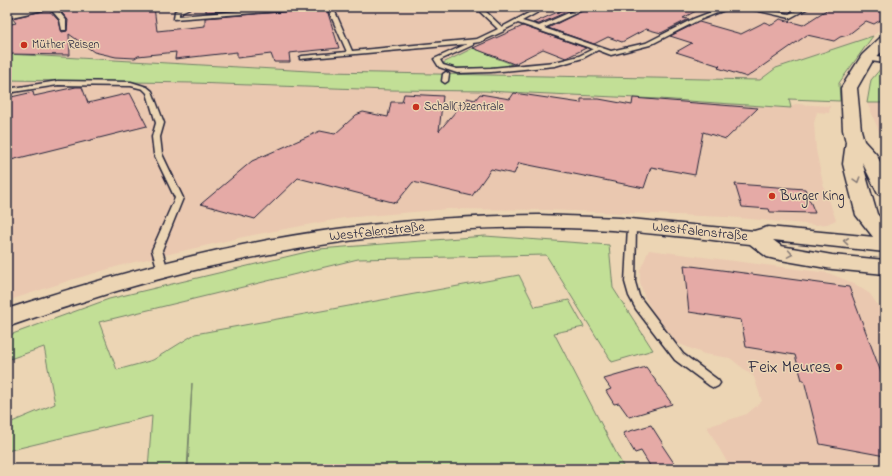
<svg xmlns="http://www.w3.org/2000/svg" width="892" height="476" font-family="'Indie Flower',sans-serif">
  <rect width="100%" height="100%" fill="#ecd5b4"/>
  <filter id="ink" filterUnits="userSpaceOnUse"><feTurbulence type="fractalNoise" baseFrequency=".025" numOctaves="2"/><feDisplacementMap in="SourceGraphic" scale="8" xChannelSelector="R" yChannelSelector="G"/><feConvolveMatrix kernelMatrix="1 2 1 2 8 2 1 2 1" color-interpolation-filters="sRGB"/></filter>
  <g filter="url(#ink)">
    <g fill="#eac8b0">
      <polygon points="136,7 885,7 885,25 873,36 776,68 760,80 327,72 7,54 70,55 69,32"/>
      <polygon points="7,80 194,83 389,90 485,91 659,99 790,108 795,104 830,106 829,113 817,112 814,123 816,150 823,184 836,220 827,224 816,225 728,217 546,210 448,209 344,218 243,237 126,264 71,280 7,301"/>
      <polygon points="867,103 885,103 885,145"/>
      <polygon points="649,250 828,273 853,283 870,294 885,316 885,469 731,469 707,427 747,414 762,401 754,377 730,358 704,354 677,343 653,312 644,296 640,282 640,270"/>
    </g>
    <g fill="#c2df96" stroke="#728068">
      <polygon points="873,36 839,83 840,101 789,99 791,108 659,99 485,91 389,90 194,83 7,80 7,54 327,72 760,80 776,68"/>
      <polygon points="522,39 514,49 496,58 512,64 502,67 455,68 450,67 443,63 473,48 489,54"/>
      <polygon points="882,67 885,67 885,103 867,103 871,80"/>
      <polygon points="485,236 609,245 613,288 653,350 612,362 546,255 358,259 99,322 117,370 153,360 195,334 519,275 535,307 569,300 584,327 554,333 623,466 610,469 188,469 192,383 187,469 148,469 152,416 7,451 7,424 55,404 44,347 7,360 7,336 109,299 319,249"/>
    </g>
    <g fill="#e5aaa6" stroke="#22223b">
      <polygon points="46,7 59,21 62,32 67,31 68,20 57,7 154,7 157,31 205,26 205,18 306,10 310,7 326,7 339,48 289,53 290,62 274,62 271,54 237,58 237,52 175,59 176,52 138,56 135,58 116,57 94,52 69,34 70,55 7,54 7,25 16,23 12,18 43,11"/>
      <polygon points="206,7 270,7 206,12"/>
      <polygon points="569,7 578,7 539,24 533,23"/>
      <polygon points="590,7 703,7 683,18 689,19 661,33 646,29 622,42 608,37 594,44 548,28"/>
      <polygon points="831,7 885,7 885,17 874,24 866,21 848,35 840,37 834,41 807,35 747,77 718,68 720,66 676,52 692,43 670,36 699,22 741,34 761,24 764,22 772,25 780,19 803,25"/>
      <polygon points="523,26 586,48 566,58 543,49 514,64 473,48"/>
      <polygon points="76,87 82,87 88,103 130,93 147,126 7,161 7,98 33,92 34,96"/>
      <polygon points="514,93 581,103 581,99 599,99 632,105 633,98 758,108 726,139 703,132 695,175 651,167 644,188 519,163 514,174 491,169 472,196 413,182 396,203 298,178 255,219 201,204 252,161 320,131 335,134 356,115 363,112 388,117 391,102 402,102 404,94 443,96 439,131 467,98 475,100 480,94 510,99"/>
      <polygon points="735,184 805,189 815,213 770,212 769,209 742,207"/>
      <polygon points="684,265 849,287 885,383 885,456 820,444 804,380 802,380 795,355 746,347 741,320 689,312"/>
      <polygon points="646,367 672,404 629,417 619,403 614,404 606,391 611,389 604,379"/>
      <polygon points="651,425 663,444 662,445 678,469 652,469 641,451 635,453 623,433"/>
    </g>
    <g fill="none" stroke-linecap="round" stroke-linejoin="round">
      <defs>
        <g id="service">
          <polygon points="49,7 55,7 66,20 66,30 62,30 60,20"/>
          <polygon points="185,7 192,7 179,13 179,16 288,7 309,7 306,9 174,19 175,11"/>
          <path d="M327,7H333L352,51L477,39L498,29L475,7H481L502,27L540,7H547L522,21L539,26L582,7H589L544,28L611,51L646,43L693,19L724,7H732L697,21L650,45L611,55L598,50L583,58L555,66L491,72L457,73L439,67L434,59L467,44L300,59V57L302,56L347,52ZM518,23L593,49L579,56L555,62L491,68L457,69L443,65L440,60L473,45V43L480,42L504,31V30Z"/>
          <polygon points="742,7 753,7 789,14 803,7 810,7 790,18"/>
          <polygon points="446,72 449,74 448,81 445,83 442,81 443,74"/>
          <polygon points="58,81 131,82 147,87 152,91 164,123 160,137 162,154 183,198 162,250 168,271 166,273 163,274 158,271 152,250 175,198 154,154 152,137 156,123 147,93 143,89 131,86 58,85 7,93 7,89"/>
          <polygon points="632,223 636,226 635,282 639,296 683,354 718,380 720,383 718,386 714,388 710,386 675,360 636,309 629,296 625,282 628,226"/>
        </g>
        <polygon id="minor" points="867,55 885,57 885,63 863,60 861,58 863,56"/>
        <g id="tertiary">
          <polygon points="22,7 45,7 43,10 7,18 7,10"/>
          <path d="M539,215L620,218L754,231L768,227L885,238V252L773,240L781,246L832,255L885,260V274L832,269L775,259L767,257L750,244C689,238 627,229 565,228C444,224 322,241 203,268C162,278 120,289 79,303C55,310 31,319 7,327V309C115,274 224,244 337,229C404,220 471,216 539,215Z"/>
        </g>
        <polygon id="secondary" points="885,37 885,49 873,60 857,88 861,130 864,141 876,154 885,171 885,196 878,194 862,162 877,214 885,223 885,244 877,242 856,215 843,164 846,142 843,130 841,88 862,55 880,38"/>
      </defs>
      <use href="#service" stroke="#22223b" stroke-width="3"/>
      <use href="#minor" stroke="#22223b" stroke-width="3"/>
      <use href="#tertiary" stroke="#22223b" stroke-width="3"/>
      <use href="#secondary" stroke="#22223b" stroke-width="3"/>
      <use href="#service" fill="#ecd5b4" fill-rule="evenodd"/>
      <use href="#minor" fill="#ecd5b4" fill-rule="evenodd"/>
      <use href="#tertiary" fill="#ecd5b4" fill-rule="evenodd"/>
      <use href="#secondary" fill="#ecd5b4" fill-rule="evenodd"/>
    </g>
    <defs><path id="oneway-chevron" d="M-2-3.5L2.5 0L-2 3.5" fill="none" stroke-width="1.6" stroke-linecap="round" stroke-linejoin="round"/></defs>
    <g stroke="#877c78">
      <use href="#oneway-chevron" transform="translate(857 180) rotate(73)"/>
      <use href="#oneway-chevron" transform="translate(846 241) rotate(-174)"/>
      <use href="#oneway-chevron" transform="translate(790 254) rotate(10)"/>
    </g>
  </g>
  <g fill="#c8321e" stroke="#ecd5b4" stroke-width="1.5">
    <circle cx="24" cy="45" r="4"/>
    <circle cx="416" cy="107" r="4"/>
    <circle cx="772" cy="196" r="4"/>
    <circle cx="839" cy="367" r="4"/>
  </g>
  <g text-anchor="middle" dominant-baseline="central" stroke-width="3" stroke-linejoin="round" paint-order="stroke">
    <g font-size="12" fill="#22223b" stroke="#ecd5b4" text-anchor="start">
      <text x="32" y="45">Müther Reisen</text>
      <text x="424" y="107">Schall(t)zentrale</text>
    </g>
    <g font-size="14" fill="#22223b" stroke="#ecd5b4" text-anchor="start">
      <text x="780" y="196">Burger King</text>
    </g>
    <g font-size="14" fill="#22223b" stroke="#ecd5b4">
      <text transform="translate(377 232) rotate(-6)">Westfalenstraße</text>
      <text transform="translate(700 232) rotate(6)">Westfalenstraße</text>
    </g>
    <g font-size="17" fill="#22223b" stroke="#ecd5b4" text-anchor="end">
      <text x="831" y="367">Feix Meures</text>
    </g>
  </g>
  <rect width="892" height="476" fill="none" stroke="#ecd5b4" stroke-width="24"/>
  <rect x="12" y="12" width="868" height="452" fill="none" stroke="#22223b" stroke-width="1.5" filter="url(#ink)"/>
</svg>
